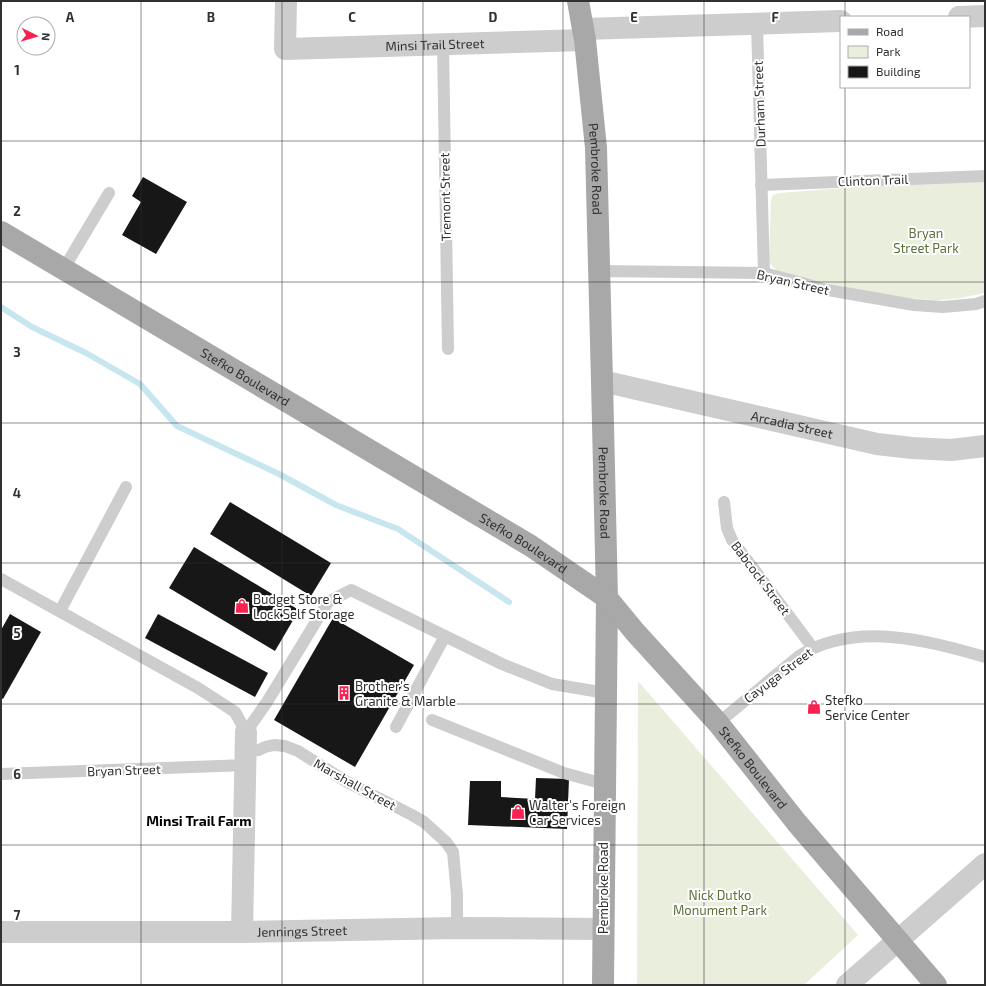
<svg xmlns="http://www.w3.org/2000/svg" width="986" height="986" font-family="'Exo 2',sans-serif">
  <rect width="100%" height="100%" fill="#fff"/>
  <g fill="#e9eedd">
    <path d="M932,181H985V293C970,296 953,300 937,300C900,299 864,291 828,283C812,279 793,278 778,271C774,269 772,265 769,262L771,199L773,195L780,193Z"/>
    <polygon points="638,681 858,935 804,985 637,985"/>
  </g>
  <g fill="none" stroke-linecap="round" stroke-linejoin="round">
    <polyline stroke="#c7e6f0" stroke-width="6" points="1,307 32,327 86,353 140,384 177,426 279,474 336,505 398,529 509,602"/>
  </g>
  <g fill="#171717">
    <polygon points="143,177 187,202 156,254 122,235 141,202 132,196"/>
    <polygon points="230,502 331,563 311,596 210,534"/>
    <polygon points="194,547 299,610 275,651 169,588"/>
    <polygon points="10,614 41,632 3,699 1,698 1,630"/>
    <polygon points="158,614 268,673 255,697 145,638"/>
    <polygon points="333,618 414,665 355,767 274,720"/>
    <polygon points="536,778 569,779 567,829 468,825 470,781 501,781 501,797 535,799"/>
  </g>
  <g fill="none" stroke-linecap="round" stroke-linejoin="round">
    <g stroke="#cdcdcd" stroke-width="12">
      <polyline points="757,24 764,273"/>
      <polyline points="443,44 448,349"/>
      <polyline points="761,185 985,176"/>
      <polyline points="63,270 109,193"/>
      <polyline points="599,271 764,273 828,290 914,305 943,307 976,304 985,301"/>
      <polyline points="724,502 727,528 732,540 813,648"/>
      <polyline points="1,579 198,688 235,712 246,732 267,702 328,602 351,590 502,664 552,684 606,693"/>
      <polyline points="60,611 126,487"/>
      <polyline points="432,720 564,773 604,784"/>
      <path d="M718,723L799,656C855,621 926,640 985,657"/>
      <polyline points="396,727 445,636"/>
      <polyline points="246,751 259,750 265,747 274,745 285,746 298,751 347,782 412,815 424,822 446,842 453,852 457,895 457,928"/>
      <polyline points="1,774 247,765"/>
    </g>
    <g stroke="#cdcdcd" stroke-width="22">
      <path id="s1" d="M286,1L285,49L585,40"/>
      <polyline points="959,17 985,16"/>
      <polyline points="583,29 841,21"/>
      <path id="s2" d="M602,381L877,444L912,448L951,450L985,446"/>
      <path id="s3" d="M1,932H242L457,928L603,929"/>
      <polyline points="242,932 246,732"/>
    </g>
    <polyline stroke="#cdcdcd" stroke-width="22" points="847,985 985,864"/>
    <g stroke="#a8a8a8" stroke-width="22">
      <path id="s4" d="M578,1L585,40L596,148L602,381L607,598L603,985"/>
      <path id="s5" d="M1,232L531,546L607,598L635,632L718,723L797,823L936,985"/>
    </g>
  </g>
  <path fill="none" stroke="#303030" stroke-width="1" stroke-opacity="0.55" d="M141,1V985M282,1V985M423,1V985M563,1V985M704,1V985M845,1V17M845,87V985M1,141H985M1,282H985M1,423H985M1,563H985M1,704H985M1,845H985"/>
  <defs>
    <symbol id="shop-bare" viewBox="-9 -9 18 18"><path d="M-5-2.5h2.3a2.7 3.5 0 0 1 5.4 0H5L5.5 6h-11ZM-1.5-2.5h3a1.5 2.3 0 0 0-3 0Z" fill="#f72252" stroke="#fff" stroke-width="2.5" paint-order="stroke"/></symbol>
    <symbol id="building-bare" viewBox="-9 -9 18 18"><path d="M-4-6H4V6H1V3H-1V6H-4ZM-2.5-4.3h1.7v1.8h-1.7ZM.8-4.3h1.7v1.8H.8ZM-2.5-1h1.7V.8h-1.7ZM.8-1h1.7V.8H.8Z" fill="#f72252" stroke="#fff" stroke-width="2.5" paint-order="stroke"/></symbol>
  </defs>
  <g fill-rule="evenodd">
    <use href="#shop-bare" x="232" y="596" width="20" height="20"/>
    <use href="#building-bare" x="334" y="683" width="20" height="20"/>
    <use href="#shop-bare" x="804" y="697" width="20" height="20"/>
    <use href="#shop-bare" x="508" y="802" width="20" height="20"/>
  </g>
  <g text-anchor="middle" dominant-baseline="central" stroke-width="4" stroke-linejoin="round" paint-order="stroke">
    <g font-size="13" fill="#303030" stroke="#fff">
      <text stroke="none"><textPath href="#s1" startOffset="198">Minsi Trail Street</textPath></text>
      <text transform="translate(759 104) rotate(-92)">Durham Street</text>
      <text stroke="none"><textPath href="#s4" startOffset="169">Pembroke Road</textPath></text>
      <text transform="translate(873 180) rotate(-2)">Clinton Trail</text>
      <text transform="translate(445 197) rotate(-91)">Tremont Street</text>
      <text transform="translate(793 282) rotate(13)">Bryan Street</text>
      <text stroke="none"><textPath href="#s5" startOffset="284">Stefko Boulevard</textPath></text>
      <text stroke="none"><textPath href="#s2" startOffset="195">Arcadia Street</textPath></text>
      <text stroke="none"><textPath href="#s4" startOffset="493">Pembroke Road</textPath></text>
      <text stroke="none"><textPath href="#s5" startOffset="608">Stefko Boulevard</textPath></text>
      <text transform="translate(761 578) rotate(53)">Babcock Street</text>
      <text transform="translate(778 675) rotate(-37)">Cayuga Street</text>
      <text stroke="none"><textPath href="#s5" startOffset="932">Stefko Boulevard</textPath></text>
      <text transform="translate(124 770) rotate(-2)">Bryan Street</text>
      <text transform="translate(355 784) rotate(29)">Marshall Street</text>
      <text transform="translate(603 888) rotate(-90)">Pembroke Road</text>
      <text stroke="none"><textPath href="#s3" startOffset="301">Jennings Street</textPath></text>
    </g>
    <g font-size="13" fill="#5b7138" stroke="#fff">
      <text x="926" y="233">Bryan<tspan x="926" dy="15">Street Park</tspan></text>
      <text x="720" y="895">Nick Dutko<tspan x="720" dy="15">Monument Park</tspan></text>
    </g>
    <g font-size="13" fill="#303030" stroke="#fff" text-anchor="start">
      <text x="253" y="599">Budget Store &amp;<tspan x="253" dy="15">Lock Self Storage</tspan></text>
      <text x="355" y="686">Brother's<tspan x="355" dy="15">Granite &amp; Marble</tspan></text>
      <text x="825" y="700">Stefko<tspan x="825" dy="15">Service Center</tspan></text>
      <text x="529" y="805">Walter's Foreign<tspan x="529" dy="15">Car Services</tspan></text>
    </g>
    <g font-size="14" font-weight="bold" fill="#000" stroke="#fff">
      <text x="199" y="820">Minsi Trail Farm</text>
    </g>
  </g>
  <g font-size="13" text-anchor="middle" font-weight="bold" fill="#303030" stroke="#fff" stroke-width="4" stroke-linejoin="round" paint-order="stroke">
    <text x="70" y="22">A</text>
    <text x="211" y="22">B</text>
    <text x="352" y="22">C</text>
    <text x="493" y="22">D</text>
    <text x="634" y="22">E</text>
    <text x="775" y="22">F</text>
    <text x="17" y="75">1</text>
    <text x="17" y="216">2</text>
    <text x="17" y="357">3</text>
    <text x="17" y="498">4</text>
    <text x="17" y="638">5</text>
    <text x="17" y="779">6</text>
    <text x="17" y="920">7</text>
  </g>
  <rect width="986" height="986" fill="none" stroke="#303030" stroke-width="4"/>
  <rect x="840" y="16" width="130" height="72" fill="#ffffff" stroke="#acacac"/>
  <rect x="848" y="29" width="20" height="6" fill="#a8a8a8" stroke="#acacac"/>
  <text x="876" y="36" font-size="12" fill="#303030">Road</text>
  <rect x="848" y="46" width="20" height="12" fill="#e9eedd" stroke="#acacac"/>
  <text x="876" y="56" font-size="12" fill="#303030">Park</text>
  <rect x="848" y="66" width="20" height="12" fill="#171717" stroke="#acacac"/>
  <text x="876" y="76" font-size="12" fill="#303030">Building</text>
  <g transform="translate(36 36) rotate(95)"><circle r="19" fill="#ffffff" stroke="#acacac"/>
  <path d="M0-3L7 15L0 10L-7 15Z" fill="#f72252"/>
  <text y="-6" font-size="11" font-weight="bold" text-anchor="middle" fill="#303030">N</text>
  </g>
</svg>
